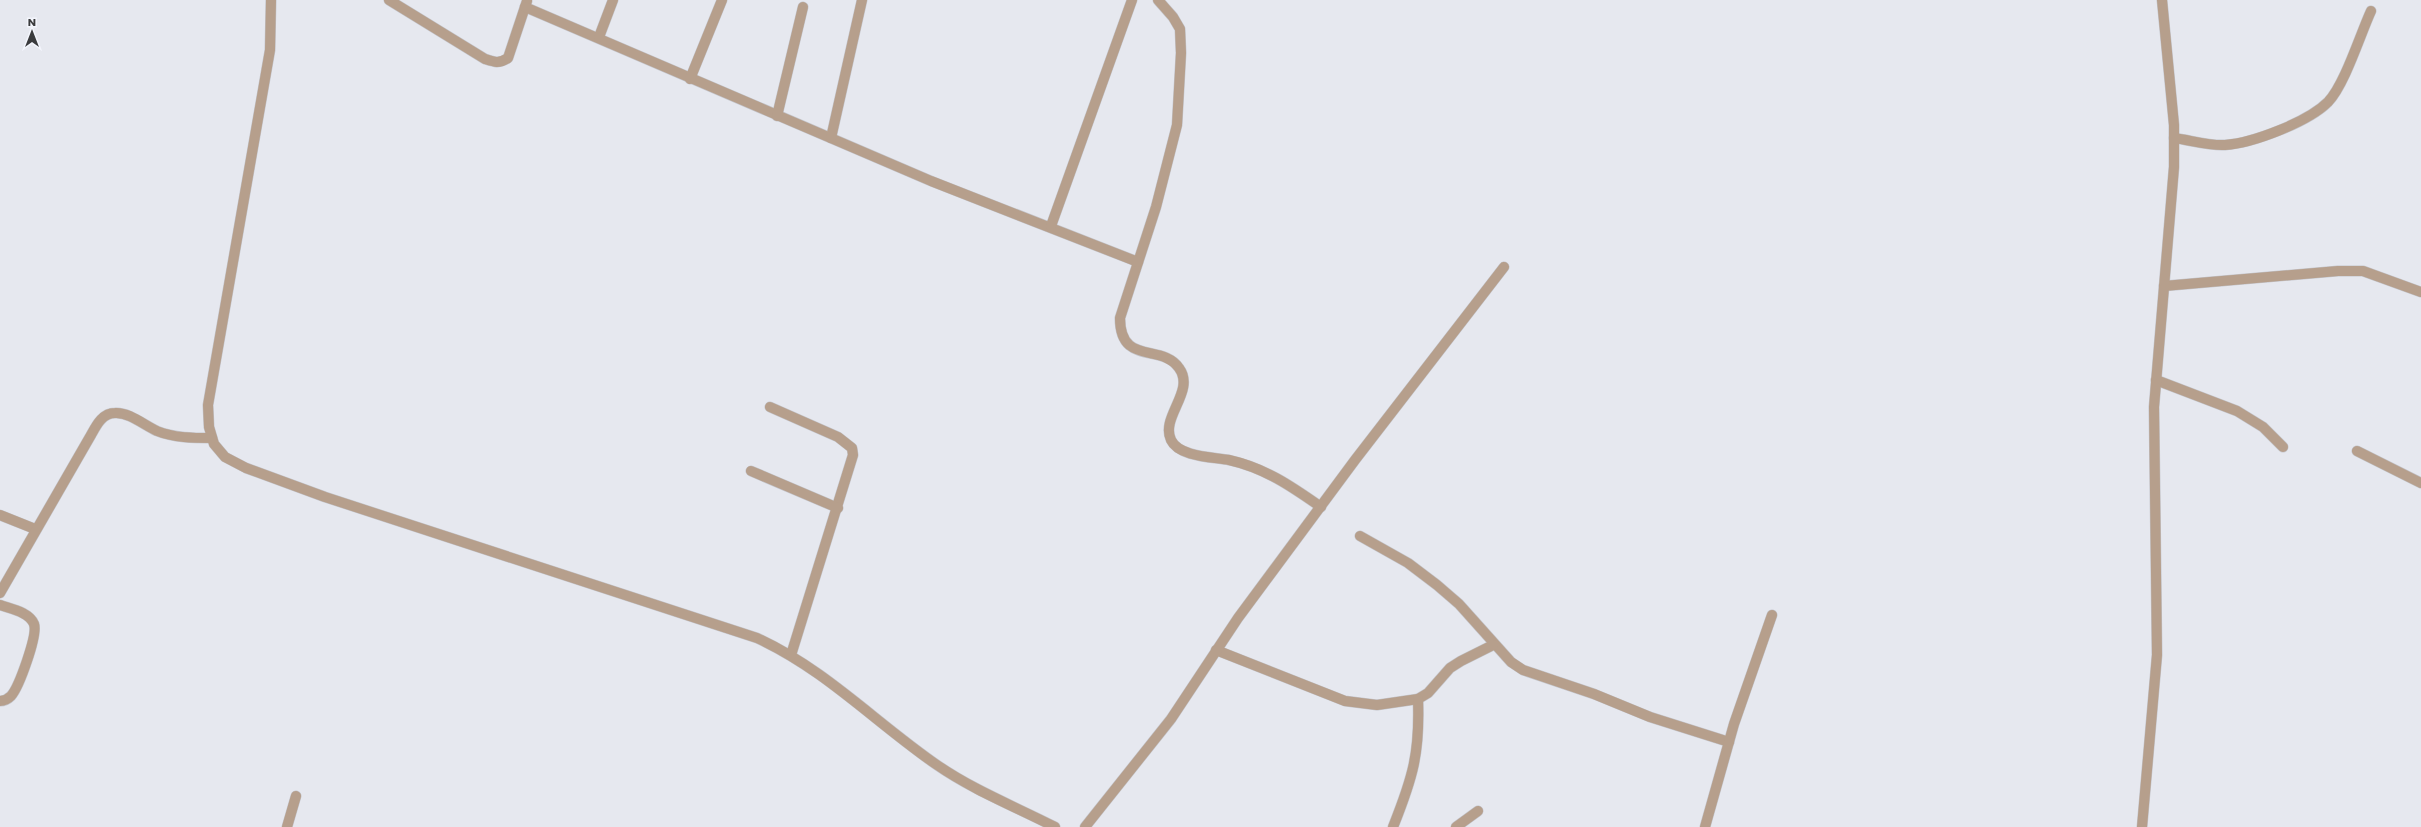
<svg xmlns="http://www.w3.org/2000/svg" width="2421" height="827" font-family="Poppins,sans-serif">
  <rect width="100%" height="100%" fill="#e6e8ef"/>
  <g fill="none" stroke-linecap="round" stroke-linejoin="round">
    <defs>
      <g id="minor">
        <path d="M271,0L270,50L208,405L209,427L214,444L225,457L246,468L325,497L757,638C825,669 876,723 937,765C973,790 1016,807 1055,827"/>
        <path d="M389,0L485,59C494,62 499,64 508,58L527,1"/>
        <path d="M1158,0L1173,17L1180,29L1181,53L1177,125L1156,207L1120,318C1120,366 1162,343 1179,368C1196,391 1160,417 1171,440C1179,457 1213,457 1229,460C1265,468 1291,486 1321,507"/>
        <polyline points="525,7 931,181 1138,262"/>
        <polyline points="599,37 613,0"/>
        <polyline points="690,79 722,0"/>
        <polyline points="777,116 803,7"/>
        <polyline points="831,138 862,0"/>
        <path d="M2174,138C2190,140 2209,146 2225,145C2253,143 2308,122 2328,102C2345,84 2360,35 2371,11"/>
        <polyline points="1051,226 1132,0"/>
        <polyline points="2164,286 2338,271 2363,271 2421,292"/>
        <polyline points="2156,380 2237,411 2263,427 2283,447"/>
        <polyline points="770,407 838,437 852,448 853,455 791,655"/>
        <polyline points="2357,451 2421,483"/>
        <polyline points="751,471 838,508"/>
        <polyline points="0,515 35,529"/>
        <polyline points="1360,536 1408,563 1437,585 1459,604 1511,662 1523,670 1594,694 1650,717 1729,742"/>
        <path d="M0,593L91,435C96,426 102,413 115,413C129,412 144,425 157,431C174,438 194,438 212,438"/>
        <path d="M0,605C11,609 29,612 34,624C38,635 19,687 11,696C8,699 4,701 0,701"/>
        <polyline points="1216,650 1345,701 1377,705 1418,699 1428,693 1450,668 1461,661 1493,645"/>
        <polyline points="287,827 296,796"/>
        <polyline points="1085,827 1171,719 1238,618 1355,460 1504,267"/>
        <path d="M1393,827C1413,777 1420,753 1418,699"/>
        <polyline points="1456,827 1478,811"/>
        <polyline points="1705,827 1734,724 1772,615"/>
        <polyline points="2142,827 2157,655 2154,407 2174,167 2174,125 2162,0"/>
      </g>
    </defs>
    <use href="#minor" stroke="#c4c5cb" stroke-width="11"/>
    <use href="#minor" stroke="#b69f8c" stroke-width="10"/>
  </g>
  <g transform="translate(32 32)" stroke="#f3f5fc" stroke-width="3" paint-order="stroke">
  <path d="M0-3L7 15L0 10L-7 15Z" fill="#3a3b3d"/>
  <text y="-6" font-size="11" font-weight="bold" text-anchor="middle" fill="#3a3b3d">N</text>
  </g>
</svg>
